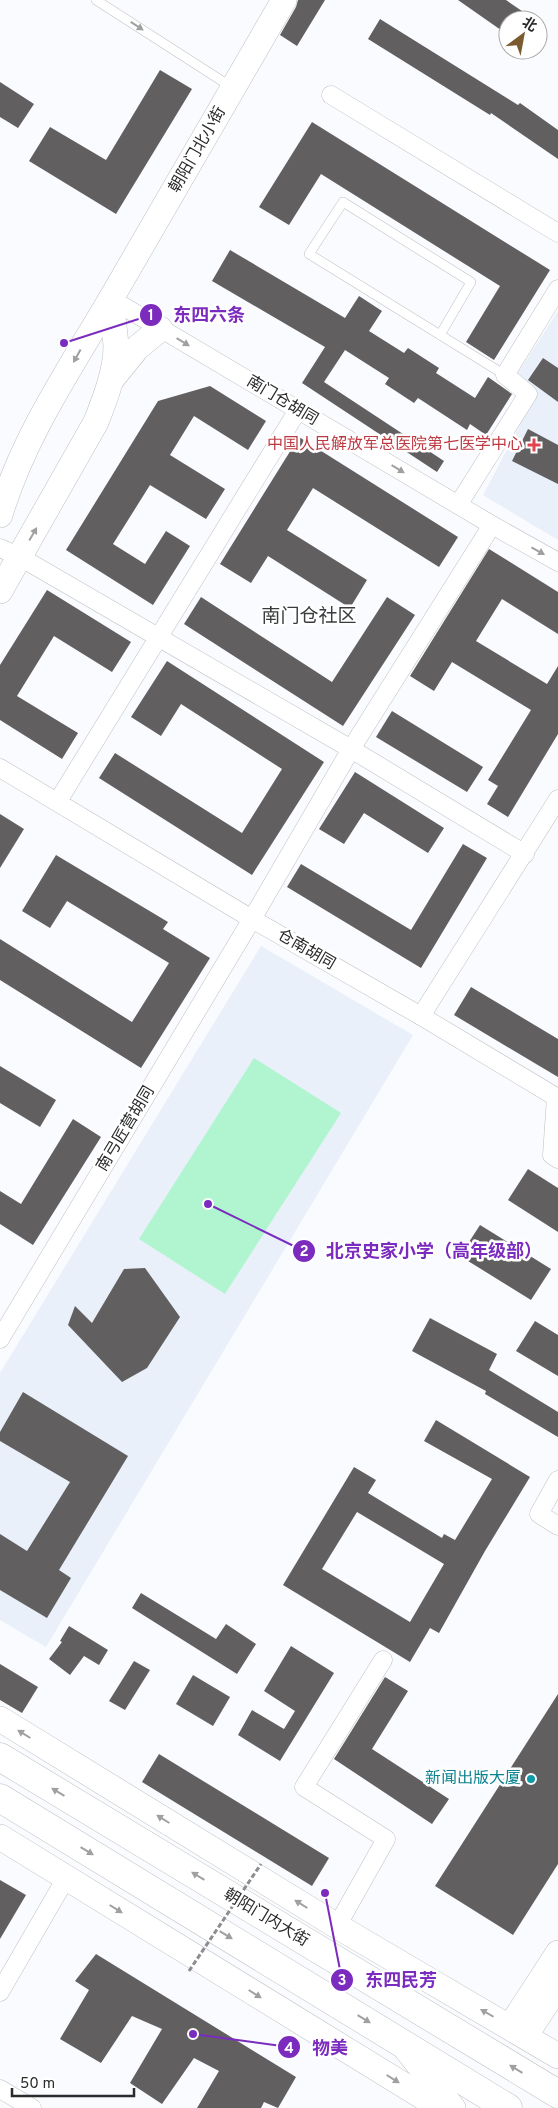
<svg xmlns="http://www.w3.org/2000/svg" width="558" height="2108" font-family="Overpass,'Noto Sans SC',sans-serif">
  <rect width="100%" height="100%" fill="#f9fbfe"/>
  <g fill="#e9f0f9">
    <polygon points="558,311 558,540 483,495 536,395 517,374"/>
    <polygon points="261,946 413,1035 46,1647 0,1620 0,1373"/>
  </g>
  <polygon fill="#b0f5d0" points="254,1058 341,1113 225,1294 139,1239"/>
  <g fill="#625f60" fill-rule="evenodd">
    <polygon points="298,0 325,0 297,46 280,35 296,7"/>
    <polygon points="458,0 506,0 535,20 508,20 508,35"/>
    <polygon points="380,19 518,105 520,103 558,130 558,159 491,113 490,115 368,39"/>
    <polygon points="160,70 192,89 116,214 29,161 50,127 106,160"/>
    <polygon points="0,82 34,104 18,128 0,117"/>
    <polygon points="312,122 550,270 494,360 466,342 500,286 321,174 289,225 259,207"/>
    <polygon points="230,250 345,318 359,296 382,311 369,331 404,353 408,348 439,368 436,373 475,398 488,377 512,394 486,435 470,424 467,430 418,398 414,403 385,384 389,378 345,350 324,382 444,461 437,472 302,383 325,347 212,281"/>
    <polygon points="543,358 558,368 558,402 528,380"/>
    <polygon points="210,386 266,421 248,450 194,416 170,455 225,489 206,519 150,485 113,544 145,564 166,531 190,546 153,605 66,550 158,401"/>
    <polygon points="528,429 558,445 558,484 512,461"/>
    <polygon points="299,437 458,537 439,567 313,488 287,530 367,580 350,608 268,556 251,583 220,564"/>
    <polygon points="489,549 558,592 558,634 502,599 476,641 547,684 558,666 558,734 508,817 487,804 498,786 488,780 531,710 452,662 434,691 410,676"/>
    <polygon points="47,590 131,642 112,672 54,636 17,696 78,733 62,759 0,720 0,665"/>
    <polygon points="201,597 332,682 387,597 415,615 343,726 184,624"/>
    <polygon points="167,661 324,762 252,875 99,778 115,753 242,833 282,769 181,704 161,736 131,717"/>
    <polygon points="392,711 483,767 467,792 376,737"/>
    <polygon points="355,772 444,828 428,853 364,813 344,844 319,829"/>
    <polygon points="0,814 24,829 0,868"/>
    <polygon points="463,844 487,858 421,968 287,887 301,864 411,930"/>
    <polygon points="56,855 168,922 163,929 210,958 141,1068 0,980 0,939 132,1022 169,963 67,901 50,928 22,911"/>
    <polygon points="471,987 558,1039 558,1077 454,1015"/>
    <polygon points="0,1066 56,1100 40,1127 0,1103"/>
    <polygon points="73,1119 101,1137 33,1245 0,1224 0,1191 21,1204"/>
    <polygon points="528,1169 558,1188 558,1232 508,1200"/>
    <polygon points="480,1225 551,1269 531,1300 460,1256"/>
    <polygon points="145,1268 180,1317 147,1368 122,1382 68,1325 75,1306 92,1323 124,1269"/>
    <polygon points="430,1318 497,1354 489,1370 558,1412 558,1437 485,1394 486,1391 412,1351"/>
    <polygon points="535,1321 558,1335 558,1376 516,1351"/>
    <polygon points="23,1392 128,1456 59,1570 71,1578 47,1618 0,1590 0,1534 27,1551 70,1482 0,1441 0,1432"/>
    <path d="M436,1420L530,1477L485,1551L439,1633L430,1628L410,1662L283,1585L354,1467L376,1480L368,1493L442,1538L444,1534L455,1540L492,1479L424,1441ZM357,1512L444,1564L410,1622L322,1569Z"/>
    <polygon points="141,1593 216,1639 226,1624 256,1644 237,1674 132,1608"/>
    <polygon points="69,1626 108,1650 99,1665 84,1656 70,1675 49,1659 62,1642 60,1641"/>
    <polygon points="291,1646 334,1673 280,1761 238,1735 252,1710 284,1729 295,1711 264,1691"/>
    <polygon points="134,1661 150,1670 125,1710 109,1701"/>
    <polygon points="0,1664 38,1687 22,1713 0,1700"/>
    <polygon points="193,1675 230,1697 213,1726 176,1704"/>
    <polygon points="385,1677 408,1691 372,1749 449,1799 432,1824 334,1759"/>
    <polygon points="558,1694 558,1864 513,1935 435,1886"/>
    <polygon points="159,1754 329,1858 312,1886 142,1782"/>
    <polygon points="0,1880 26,1895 0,1939"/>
    <polygon points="96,1954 296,2077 278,2108 264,2102 261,2108 197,2108 219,2071 194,2058 162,2104 130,2083 162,2029 132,2016 101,2063 60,2039 89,1990 75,1981"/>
  </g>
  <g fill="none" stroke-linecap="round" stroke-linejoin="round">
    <defs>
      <g id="lane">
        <polyline points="96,0 233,88"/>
        <polyline points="440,335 471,282 343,202 309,254 505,375"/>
      </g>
      <g id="street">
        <polyline points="331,95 558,233"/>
        <polyline points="111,299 492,525 558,562"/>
        <polyline points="458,505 528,394 505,375 558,289"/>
        <polyline points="0,548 20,557 351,749 525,854"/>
        <polyline points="0,768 252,919 421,1016 556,1097 552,1155 558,1159"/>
        <polyline points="58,801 298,410"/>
        <polyline points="421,1016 558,799"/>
        <polyline points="0,1339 252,919 351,749 492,525"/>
        <polyline points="558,1480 539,1514 558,1526"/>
        <polyline points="337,1926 386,1839 304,1787 383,1660"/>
        <polyline points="0,1992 66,1878"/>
        <polyline points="0,2089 32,2108"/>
      </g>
      <g id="secondary">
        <polyline points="112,379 137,348 160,329"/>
        <path d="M0,515C23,437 71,367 112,297C170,198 227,99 284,0"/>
        <path d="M0,591L96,422C105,399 116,371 116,346C115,331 112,315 111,299"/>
        <polyline points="0,1719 337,1926 558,2056"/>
        <polyline points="0,1837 441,2108"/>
        <polyline points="510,2027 558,1953"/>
        <polyline points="525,2036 558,1986"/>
        <polyline points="406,2049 453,2108"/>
      </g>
      <g id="primary">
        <polyline points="0,1757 558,2094"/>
        <polyline points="0,1798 508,2108"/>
      </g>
    </defs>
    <use href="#lane" stroke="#bec0c2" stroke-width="10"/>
    <use href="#street" stroke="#bec0c2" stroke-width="19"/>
    <use href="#secondary" stroke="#bec0c2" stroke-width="26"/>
    <use href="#primary" stroke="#bec0c2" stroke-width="29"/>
    <use href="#lane" stroke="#fff" stroke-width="9"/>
    <use href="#street" stroke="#fff" stroke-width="18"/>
    <use href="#secondary" stroke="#fff" stroke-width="25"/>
    <use href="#primary" stroke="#fff" stroke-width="28"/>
    <polyline stroke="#8c8d8f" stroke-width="3" stroke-dasharray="5 2.5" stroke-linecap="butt" points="189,1971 261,1864"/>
  </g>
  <defs><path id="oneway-solid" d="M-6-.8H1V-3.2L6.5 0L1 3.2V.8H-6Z" transform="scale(1.25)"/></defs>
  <g fill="#9fa0a0">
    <use href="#oneway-solid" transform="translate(137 26) rotate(33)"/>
    <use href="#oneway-solid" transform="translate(183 342) rotate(31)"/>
    <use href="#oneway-solid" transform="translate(77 356) rotate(119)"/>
    <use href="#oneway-solid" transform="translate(398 469) rotate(31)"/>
    <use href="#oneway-solid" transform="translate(33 534) rotate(-60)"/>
    <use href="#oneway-solid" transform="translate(538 551) rotate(29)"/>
    <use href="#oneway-solid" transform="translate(24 1734) rotate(-148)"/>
    <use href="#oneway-solid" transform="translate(58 1792) rotate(-149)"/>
    <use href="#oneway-solid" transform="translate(163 1819) rotate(-148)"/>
    <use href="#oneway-solid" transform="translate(87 1851) rotate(31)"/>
    <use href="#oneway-solid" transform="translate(198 1876) rotate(-149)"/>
    <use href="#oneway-solid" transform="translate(301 1904) rotate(-148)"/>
    <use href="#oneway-solid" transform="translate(116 1909) rotate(32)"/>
    <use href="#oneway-solid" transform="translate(226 1935) rotate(31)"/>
    <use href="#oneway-solid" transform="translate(255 1994) rotate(32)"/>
    <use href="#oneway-solid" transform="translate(487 2013) rotate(-150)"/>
    <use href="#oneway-solid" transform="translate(364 2019) rotate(31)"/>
    <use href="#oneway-solid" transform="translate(516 2069) rotate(-149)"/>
    <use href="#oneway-solid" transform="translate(393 2079) rotate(32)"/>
  </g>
  <path fill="#e0444e" stroke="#fff" stroke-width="2" d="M531.5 437.5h5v5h5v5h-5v5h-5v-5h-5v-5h5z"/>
  <circle fill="#0f9aa8" stroke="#fff" stroke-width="2" cx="531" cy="1779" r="5"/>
  <g text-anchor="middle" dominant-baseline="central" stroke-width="5" stroke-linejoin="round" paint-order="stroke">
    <g font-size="16" fill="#2a2b2c" stroke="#fff">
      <text transform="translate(198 150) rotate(-60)">朝阳门北小街</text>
      <text transform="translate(282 401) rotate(31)">南门仓胡同</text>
      <text transform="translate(306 950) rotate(30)">仓南胡同</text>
      <text transform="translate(126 1129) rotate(-59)">南弓匠营胡同</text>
      <text transform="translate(266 1918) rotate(31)">朝阳门内大街</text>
    </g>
    <g font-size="16" fill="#be3a42" stroke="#fff" text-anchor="end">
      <text x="523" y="445">中国人民解放军总医院第七医学中心</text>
    </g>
    <g font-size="16" fill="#0d838f" stroke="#fff" text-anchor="end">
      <text x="521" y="1779">新闻出版大厦</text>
    </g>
    <g font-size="19" fill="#393b3d" stroke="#fff">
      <text x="309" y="617">南门仓社区</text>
    </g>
  </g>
  <path fill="none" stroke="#7b2cbf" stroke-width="2" d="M64 343L151 315M208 1204L304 1251M325 1893L342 1980M193 2034L289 2047"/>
  <g fill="#7b2cbf" stroke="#fff" stroke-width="2">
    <circle cx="64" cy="343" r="5"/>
    <circle cx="208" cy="1204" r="5"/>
    <circle cx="325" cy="1893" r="5"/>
    <circle cx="193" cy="2034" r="5"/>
    <circle cx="151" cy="315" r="12"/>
    <circle cx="304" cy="1251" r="12"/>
    <circle cx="342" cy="1980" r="12"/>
    <circle cx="289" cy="2047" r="12"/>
  </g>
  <g font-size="15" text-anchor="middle" font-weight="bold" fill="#fff">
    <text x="151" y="320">1</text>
    <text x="304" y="1256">2</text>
    <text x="342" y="1985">3</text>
    <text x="289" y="2053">4</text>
  </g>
  <g font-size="18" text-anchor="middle" font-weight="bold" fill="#7b2cbf" stroke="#fff" stroke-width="5" stroke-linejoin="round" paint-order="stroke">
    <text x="209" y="321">东四六条</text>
    <text x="434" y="1257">北京史家小学（高年级部）</text>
    <text x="401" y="1986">东四民芳</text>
    <text x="330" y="2054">物美</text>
  </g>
  <g transform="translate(523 35) rotate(32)"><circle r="24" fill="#ffffff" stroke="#aaaaab"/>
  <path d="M0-4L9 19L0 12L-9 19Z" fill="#7b5a30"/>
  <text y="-8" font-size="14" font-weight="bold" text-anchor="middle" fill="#2a2b2c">北</text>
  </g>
  <path d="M12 2088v8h122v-8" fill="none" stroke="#2a2b2c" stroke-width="2.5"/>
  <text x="20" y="2088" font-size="15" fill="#2a2b2c" stroke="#ffffff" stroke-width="4" paint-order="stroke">50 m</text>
</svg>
